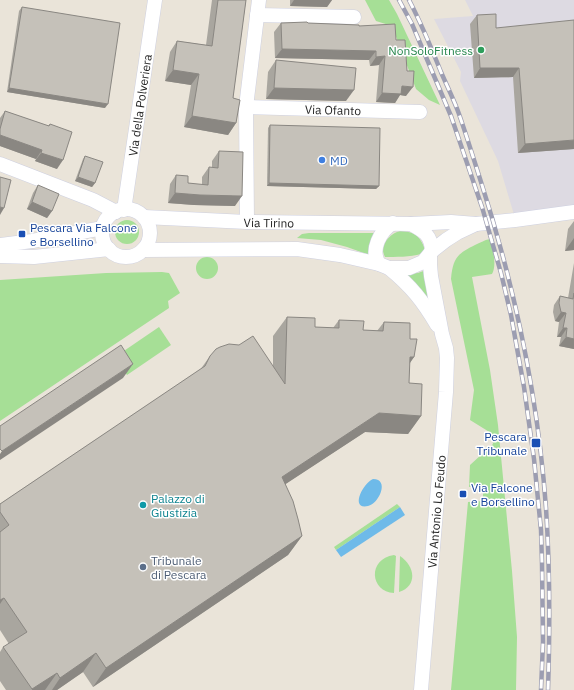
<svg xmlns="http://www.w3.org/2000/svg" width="574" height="690" font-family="'IBM Plex Sans',sans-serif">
  <rect width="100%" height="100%" fill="#eae4d9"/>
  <polygon fill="#dddae2" points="465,0 574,0 574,208 515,218 498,161 460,81 461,72 434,19 473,16"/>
  <g fill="#a6df96">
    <polygon points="365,0 389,0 397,14 440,105 429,100 416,89 392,26 376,21"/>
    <circle cx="127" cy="232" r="12"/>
    <path d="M400,231C415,232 419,235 425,249C423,252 423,252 420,254C412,257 394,257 385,257C384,255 383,252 383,250C383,241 392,233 400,231Z"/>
    <polygon points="309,233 380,233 372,256 347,247 321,240 297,238 302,234"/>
    <path d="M490,239C493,248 497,266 492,274L472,277L490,370L498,425L512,571L517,637L516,690H451L468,502L483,501V486L469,487L470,465L493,444L491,433L470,420L474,390L451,279C453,258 457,254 475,245C480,243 484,240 490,239Z"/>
    <circle cx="207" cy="268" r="11"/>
    <polygon points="426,270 426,285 428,301 405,274 418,273"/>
    <polygon points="162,272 169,273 180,293 168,301 169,308 0,421 0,280 106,273"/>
    <polygon points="159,327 171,345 127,375 115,357"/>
    <polygon points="397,504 400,507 336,550 334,547"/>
    <path d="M394,555L396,556L394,593C370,592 367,559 394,555Z"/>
    <path d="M400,556C415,566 418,586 399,592Z"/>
  </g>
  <g fill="#6ebae9">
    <path d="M373,479C390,479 379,504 368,506C350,510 362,484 373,479Z"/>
    <polygon points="400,507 405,515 341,557 336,550"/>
  </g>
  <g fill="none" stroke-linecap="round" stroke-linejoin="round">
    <defs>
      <g id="minor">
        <polyline points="257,15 354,17"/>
        <path id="s1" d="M246,107L420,112"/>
        <polyline points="0,164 93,200 116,212"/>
        <circle cx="126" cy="233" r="24"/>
        <path id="s2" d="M124,210L155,0"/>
        <path id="s3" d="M144,217L247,222L411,224L451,222L476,224L515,220L574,212"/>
        <polyline points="247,222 246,107 259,0"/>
        <path d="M411,224C424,231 431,235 432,251"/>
        <polyline points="0,245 32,241 103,228"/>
        <polyline points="143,250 297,249 340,255 379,264 389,268 409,268 423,262 432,251 446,240 457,233 476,224"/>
        <polyline points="0,256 34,257 109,249"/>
        <path d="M379,264C370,250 380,231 393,223"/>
        <path d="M389,268C411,286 423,301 437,325"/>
        <path id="s4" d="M421,690L446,392L447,358L446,348L442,334L431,276L430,265V254"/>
      </g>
    </defs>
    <use href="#minor" stroke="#ced0e0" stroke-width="15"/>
    <use href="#minor" stroke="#fff" stroke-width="14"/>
    <defs>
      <g id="rail">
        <polyline points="399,0 412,24 451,116 482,207 501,273 511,315 524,387 534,459 541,530 542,564 543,642 541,690"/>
        <path d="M409,0C421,23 431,47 441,72C447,86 454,100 459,114C467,137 474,160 481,182C515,288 538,397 546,508C550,568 550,629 548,690"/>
      </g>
    </defs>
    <use href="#rail" stroke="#9c9db1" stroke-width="4.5"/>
    <use href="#rail" stroke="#fff" stroke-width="3" stroke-dasharray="9" stroke-linecap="butt"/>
  </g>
  <g fill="#a9a69f">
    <polygon points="212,0 246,0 233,98 236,123 228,135 184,127 191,85 165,81 170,52 177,41 206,45"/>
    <polygon points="290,0 332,0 327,7 290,6"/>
    <polygon points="22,7 105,108 7,92 19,11"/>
    <polygon points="477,15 496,28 574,149 518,153 513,77 474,78 470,24"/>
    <polygon points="281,23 308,23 359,26 396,40 406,96 400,95 395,103 376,102 379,65 370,66 369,60 275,58 274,32"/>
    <polygon points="276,60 346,101 266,99 268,72"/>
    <polygon points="5,111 48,126 50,124 57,169 35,161 36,159 0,146 0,118"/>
    <polygon points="270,125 379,186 376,189 267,186 268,128"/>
    <polygon points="219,151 235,206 194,205 168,203 170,184 176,175 188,183 202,185 202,177 209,167 212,168 212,161"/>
    <polygon points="85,156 95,183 92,187 75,181 83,159"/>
    <polygon points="38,185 52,211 47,218 27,209 33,193"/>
    <polygon points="574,221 574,250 565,251 568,229"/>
    <polygon points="574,263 574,349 559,346 561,337 557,337 559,322 555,321 553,312 554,305 560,296 568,298"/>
    <polygon points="287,317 315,327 333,328 339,320 363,330 377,331 384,322 410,339 414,357 409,364 409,383 421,416 408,434 365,432 285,484 302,536 288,555 93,687 83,672 57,690 6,690 0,681 0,652 3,647 9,644 0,630 0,504 200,370 210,356 273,366 273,336"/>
  </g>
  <g fill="#8a8782">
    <polygon points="294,0 332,0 327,7 290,6"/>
    <polygon points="282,49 376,51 369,60 275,58"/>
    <polygon points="385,56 379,65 370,66 376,57"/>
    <polygon points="480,68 519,68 513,77 474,78"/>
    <polygon points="173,70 199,74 191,85 165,81"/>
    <polygon points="402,86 413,87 406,96 400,95 395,103 376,102 382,93"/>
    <polygon points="9,88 108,104 105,108 7,92"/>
    <polygon points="274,88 354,90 346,101 266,99"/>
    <polygon points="192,116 236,123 228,135 184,127"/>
    <polygon points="0,135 42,150 36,159 0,146"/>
    <polygon points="574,140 574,149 518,153 525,144"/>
    <polygon points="41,153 63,160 57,169 35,161"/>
    <polygon points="78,177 95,183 92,187 75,181"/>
    <polygon points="269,183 379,186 376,189 267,186"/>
    <polygon points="175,193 200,195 242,196 235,206 194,205 168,203"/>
    <polygon points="32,202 52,211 47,218 27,209"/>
    <polygon points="0,207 4,208 0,215"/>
    <polygon points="574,238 574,250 565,251"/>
    <polygon points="561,312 566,313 559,322 555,321"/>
    <polygon points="563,328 567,328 561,337 557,337"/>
    <polygon points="566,337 574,339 574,349 559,346"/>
    <polygon points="410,357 414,357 401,376"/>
    <polygon points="133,364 123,378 0,460 0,454 2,451"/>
    <polygon points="379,413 421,416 408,434 365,432 269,495 282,477"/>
    <polygon points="302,536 288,555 93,687 106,668"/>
    <polygon points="4,598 0,604 0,600"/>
    <polygon points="96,653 83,672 57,690 52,690 60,678"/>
    <polygon points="57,673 45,690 32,690 32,689"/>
  </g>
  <g fill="#c5c1b9" stroke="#8a8782">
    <polygon points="218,0 246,0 233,98 240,100 236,123 192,116 199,74 173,70 177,41 212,46"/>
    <polygon points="22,7 120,23 108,104 9,88"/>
    <polygon points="496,14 496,28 574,20 574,140 525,144 519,68 480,68 477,15"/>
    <polygon points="307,22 308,23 359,25 359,26 395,24 396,40 405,40 407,71 414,71 413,87 402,86 401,94 382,93 385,56 376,57 376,51 282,49 281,23"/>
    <polygon points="276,60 356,68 354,90 274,88"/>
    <polygon points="5,111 49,126 50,124 72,132 63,160 41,153 42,150 0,135 0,129"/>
    <polygon points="270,125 380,128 379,186 269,183"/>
    <polygon points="219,151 243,152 242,196 200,195 175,193 176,175 188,176 188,183 208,185 209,167 218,168"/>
    <polygon points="85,156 103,162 95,183 78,177"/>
    <polygon points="0,177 11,180 4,208 0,207"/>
    <polygon points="38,185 59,194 52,211 32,202"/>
    <polygon points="574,293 574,339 566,337 567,328 563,328 566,313 561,312 559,303 560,296 573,299"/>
    <polygon points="287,317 315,318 315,327 339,328 339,320 364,321 363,330 383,331 384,322 410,323 410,339 417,339 414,357 410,357 409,383 422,384 421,416 379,413 282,477 293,501 298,519 302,536 106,668 96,653 60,678 57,673 32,689 3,647 27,632 4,598 0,600 0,532 9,525 0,512 0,504 205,366 210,356 216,349 220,347 229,344 239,345 253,336 285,384"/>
    <polygon points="121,345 133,364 2,451 0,449 0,426"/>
  </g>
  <circle fill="#2e9e5b" stroke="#fff" stroke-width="1.5" cx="481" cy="50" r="4"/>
  <circle fill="#3f7fe0" stroke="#fff" stroke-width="1.5" cx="322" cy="160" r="4"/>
  <g fill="#1a4fb4" stroke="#fff" stroke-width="1.5">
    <rect x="18" y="230" width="8" height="8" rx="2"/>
    <rect x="531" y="438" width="10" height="10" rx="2"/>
    <rect x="459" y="490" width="8" height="8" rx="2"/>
  </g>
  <circle fill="#0f9aa8" stroke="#fff" stroke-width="1.5" cx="143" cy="505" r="4"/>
  <circle fill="#5c6f8a" stroke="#fff" stroke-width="1.5" cx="143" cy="567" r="4"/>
  <g text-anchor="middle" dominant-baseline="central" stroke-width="3" stroke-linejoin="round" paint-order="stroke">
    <g font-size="12" fill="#27864d" stroke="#fff" text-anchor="end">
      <text x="473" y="50">NonSoloFitness</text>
    </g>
    <g font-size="12" fill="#272727" stroke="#fff">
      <text stroke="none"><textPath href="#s2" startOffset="106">Via della Polveriera</textPath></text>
      <text stroke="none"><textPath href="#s1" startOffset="87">Via Ofanto</textPath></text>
      <text stroke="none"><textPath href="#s3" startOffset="125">Via Tirino</textPath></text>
      <text stroke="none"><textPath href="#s4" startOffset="179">Via Antonio Lo Feudo</textPath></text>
    </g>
    <g font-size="12" fill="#366cbe" stroke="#fff" text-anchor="start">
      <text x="330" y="160">MD</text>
    </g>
    <g font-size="12" fill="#164399" stroke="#fff" text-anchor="start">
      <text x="30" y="227">Pescara Via Falcone<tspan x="30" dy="14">e Borsellino</tspan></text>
      <text x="527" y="436" text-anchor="end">Pescara<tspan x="527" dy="14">Tribunale</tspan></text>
      <text x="471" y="487">Via Falcone<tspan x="471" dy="14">e Borsellino</tspan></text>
    </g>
    <g font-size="12" fill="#0d838f" stroke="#fff" text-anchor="start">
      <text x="151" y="498">Palazzo di<tspan x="151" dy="14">Giustizia</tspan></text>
    </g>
    <g font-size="12" fill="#4e5e75" stroke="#fff" text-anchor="start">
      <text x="151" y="560">Tribunale<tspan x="151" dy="14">di Pescara</tspan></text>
    </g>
  </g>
</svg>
